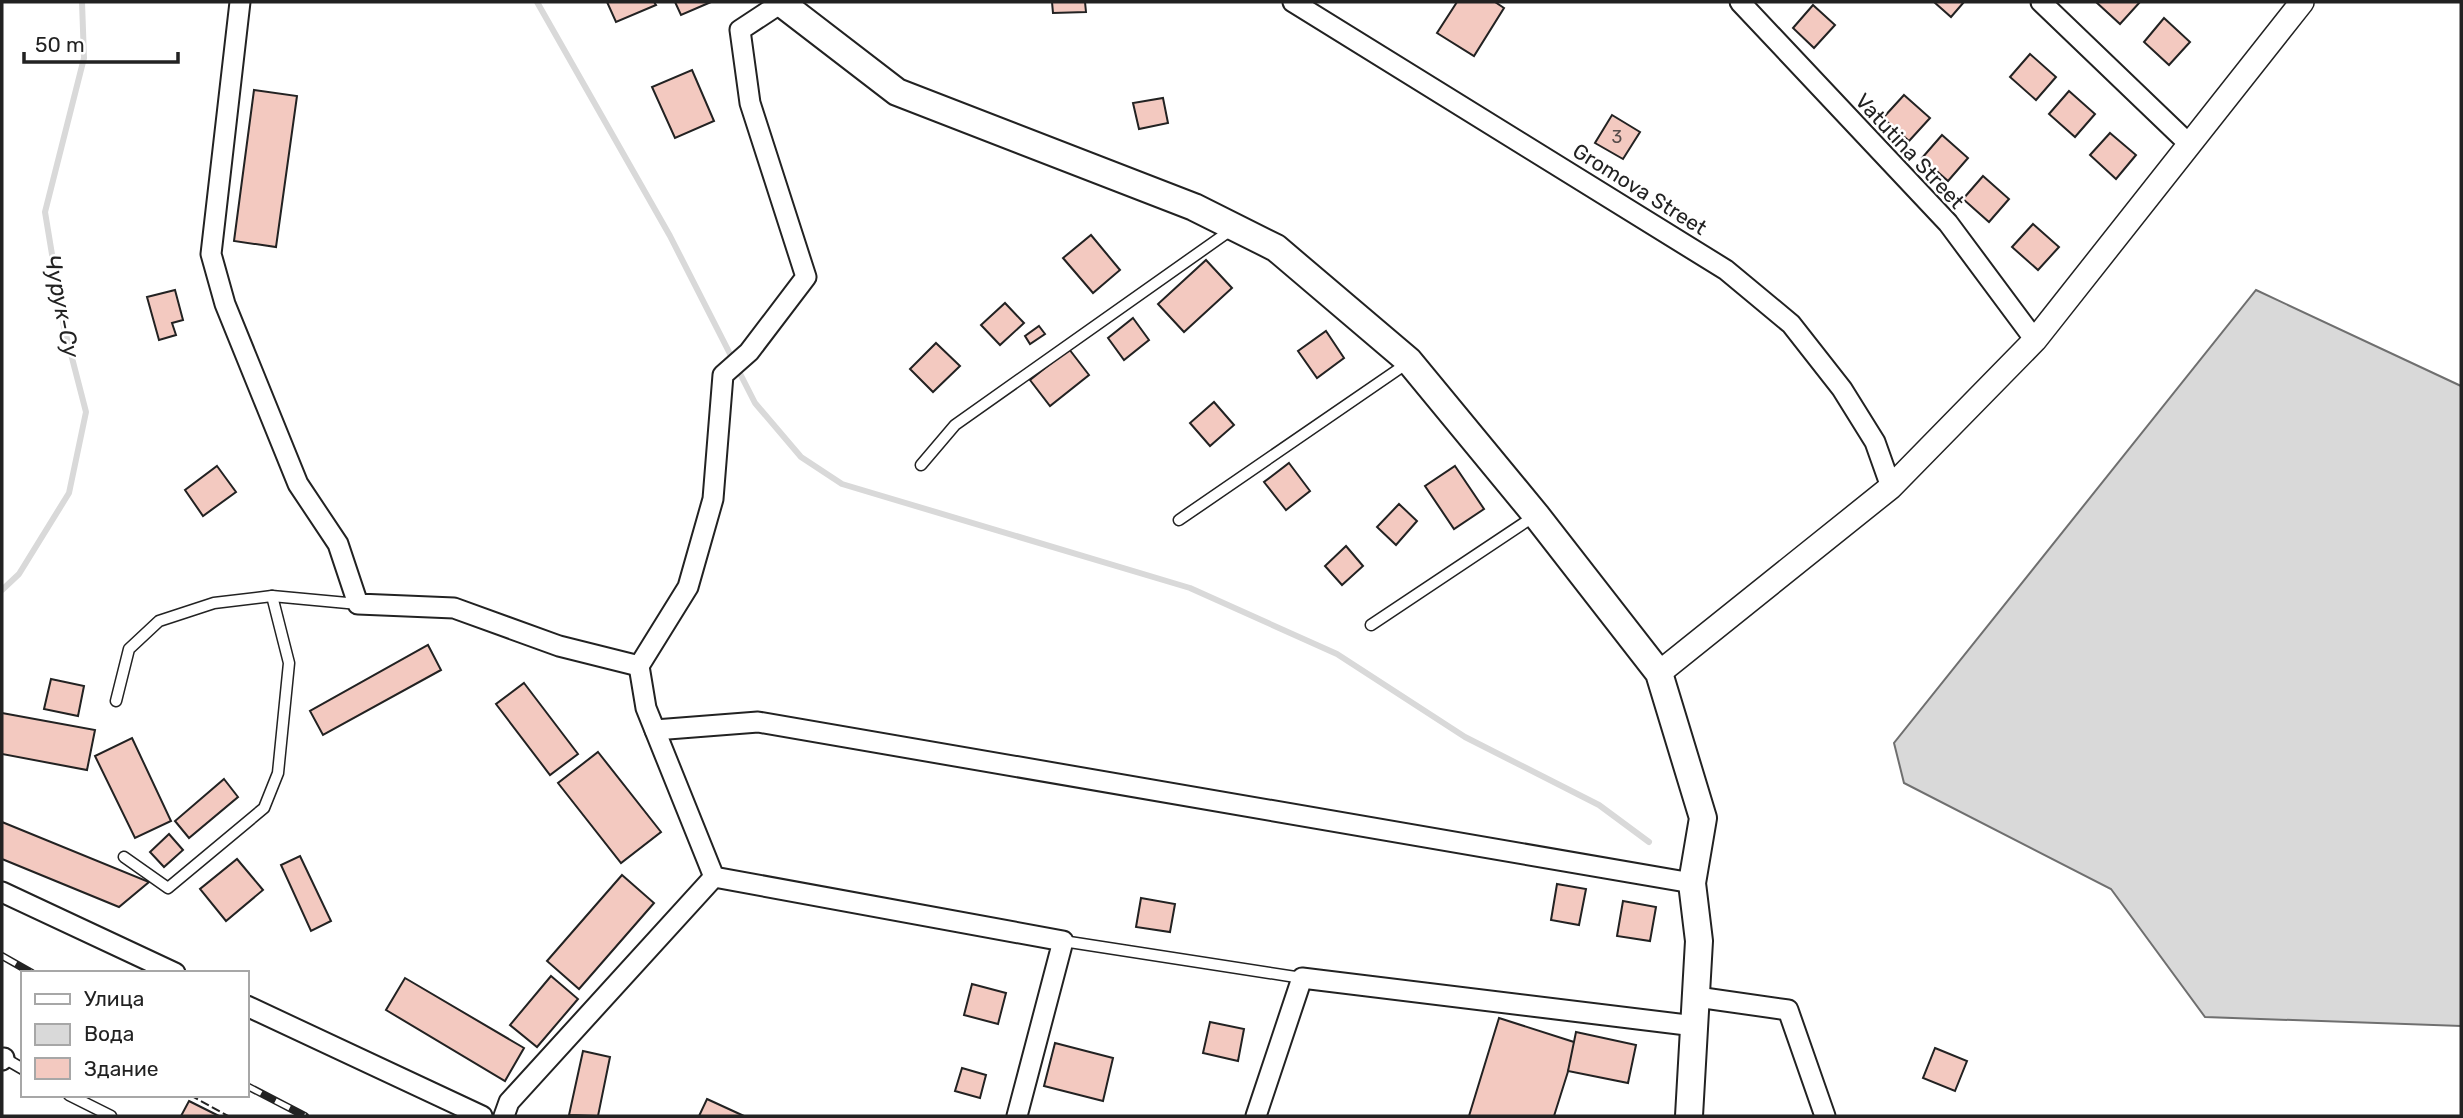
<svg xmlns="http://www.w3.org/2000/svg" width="2463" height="1118" font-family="Rubik,sans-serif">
  <rect width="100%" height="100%" fill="#fff"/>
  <polygon fill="#d9d9d9" stroke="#6f6f6f" stroke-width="2" points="2256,290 2461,386 2461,1026 2205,1017 2111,889 1904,783 1894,743"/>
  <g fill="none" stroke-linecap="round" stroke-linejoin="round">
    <g stroke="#d9d9d9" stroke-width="6">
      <polyline points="537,2 670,236 755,403 801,457 842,484 1190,588 1337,654 1465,737 1599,805 1649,842"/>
      <polyline points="2,590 19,574 69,493 86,412 64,327 45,212 84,58 82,2"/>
    </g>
  </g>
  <g fill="#f3c9c0" stroke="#222" stroke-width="2">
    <polygon points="607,2 654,2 656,5 616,22"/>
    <polygon points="675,2 711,2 681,15"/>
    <polygon points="1052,2 1085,2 1086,12 1053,13"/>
    <polygon points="1457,2 1495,2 1504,8 1474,56 1437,33"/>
    <polygon points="1934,2 1964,2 1951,17"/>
    <polygon points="2096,2 2140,2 2120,24"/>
    <polygon points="1813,5 1835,25 1814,48 1793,28"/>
    <polygon points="2164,18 2190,42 2169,65 2144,42"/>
    <polygon points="2030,54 2056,77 2036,100 2010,77"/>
    <polygon points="692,70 714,121 675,138 652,87"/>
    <polygon points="254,90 297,96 276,247 234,241"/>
    <polygon points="2069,91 2095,114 2075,137 2049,114"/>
    <polygon points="1904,95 1930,118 1909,141 1883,118"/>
    <polygon points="1163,98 1168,123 1139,129 1133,103"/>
    <polygon points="1612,115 1640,132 1623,159 1595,143"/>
    <polygon points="2110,133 2136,155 2116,179 2090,155"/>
    <polygon points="1942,135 1968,158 1948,181 1922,158"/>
    <polygon points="1983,176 2009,199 1989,222 1963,199"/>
    <polygon points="2033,224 2059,247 2038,270 2012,247"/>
    <polygon points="1091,235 1120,270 1093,293 1063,258"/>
    <polygon points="1206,260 1232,288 1184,332 1158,304"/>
    <polygon points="175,290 183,320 172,323 176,335 159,340 147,297"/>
    <polygon points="1005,303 1024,323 1000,345 981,325"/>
    <polygon points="1133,318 1149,340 1124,360 1108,338"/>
    <polygon points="1039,326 1045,334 1030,344 1025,336"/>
    <polygon points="1326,331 1344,358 1317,378 1298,351"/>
    <polygon points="936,343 960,366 933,392 910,369"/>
    <polygon points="1069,349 1089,375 1050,406 1030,380"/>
    <polygon points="1214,402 1234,425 1210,446 1190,423"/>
    <polygon points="1289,463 1310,491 1286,510 1264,482"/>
    <polygon points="217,466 236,492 203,516 185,490"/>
    <polygon points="1455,466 1484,509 1454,529 1425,486"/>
    <polygon points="1399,504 1417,521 1396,545 1377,527"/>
    <polygon points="1346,546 1363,566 1342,585 1325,566"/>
    <polygon points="428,645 441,670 323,735 310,711"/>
    <polygon points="51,679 84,686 78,716 44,709"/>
    <polygon points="524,683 578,754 550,775 496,704"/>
    <polygon points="2,713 95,730 87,770 2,754"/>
    <polygon points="132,738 171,821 135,838 95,756"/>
    <polygon points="598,752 661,832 621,863 558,783"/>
    <polygon points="224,779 238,797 189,838 175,821"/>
    <polygon points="2,822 149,882 119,907 2,859"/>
    <polygon points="169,834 183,850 164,867 150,852"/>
    <polygon points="300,856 331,921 311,931 281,865"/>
    <polygon points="237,859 263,890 226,921 200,889"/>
    <polygon points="622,875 654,903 579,989 547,961"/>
    <polygon points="1557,884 1586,889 1579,925 1551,920"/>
    <polygon points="1141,898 1175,904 1170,932 1136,927"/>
    <polygon points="1623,901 1656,907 1650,941 1617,936"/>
    <polygon points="551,976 578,999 537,1047 510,1025"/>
    <polygon points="405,978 524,1048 505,1081 386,1010"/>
    <polygon points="972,984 1006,993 998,1024 964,1015"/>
    <polygon points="1499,1018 1577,1043 1554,1116 1469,1116"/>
    <polygon points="1210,1022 1244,1029 1238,1061 1203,1053"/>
    <polygon points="1576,1032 1636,1045 1628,1083 1568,1071"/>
    <polygon points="1055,1043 1113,1058 1103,1101 1044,1086"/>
    <polygon points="1935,1048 1967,1061 1955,1091 1923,1078"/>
    <polygon points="583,1051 610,1057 598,1116 569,1115"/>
    <polygon points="962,1068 986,1075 980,1098 955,1091"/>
    <polygon points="707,1099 744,1116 699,1116"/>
    <polygon points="189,1101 219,1116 181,1116"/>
  </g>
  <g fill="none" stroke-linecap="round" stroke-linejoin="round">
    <defs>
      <g id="service">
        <polyline points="921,465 955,425 1231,230"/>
        <polyline points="1179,520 1409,362"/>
        <polyline points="1371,625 1536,515"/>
        <polyline points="116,701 129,649 159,621 214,603 272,596 358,604"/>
        <polyline points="124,857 168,888 264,808 278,773 289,663 272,596"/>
        <polyline points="1063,941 1302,978"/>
        <polyline points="4,1058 23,1069"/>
        <polyline points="69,1095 111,1116"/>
      </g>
      <g id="minor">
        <polyline points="240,2 211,254 225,304 298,484 338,544 358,604 454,608 559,646 639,666"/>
        <polyline points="1293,2 1726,270 1791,324 1842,389 1875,442 1891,487"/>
        <polyline points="1740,2 1948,223 2035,340"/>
        <polyline points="2041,2 2189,144"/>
        <polyline points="781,3 740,30 750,103 806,277 749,352 723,375 713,499 688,587 639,666 646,708 714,877 1063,941 1017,1116"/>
        <polyline points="655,730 758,722 1692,883"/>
        <polyline points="2,892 175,973"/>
        <polyline points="1697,997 1788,1010 1825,1116"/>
        <polyline points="247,1006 482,1116"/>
        <polyline points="2,1060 4,1058"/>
        <polyline points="504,1116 509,1102 714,877"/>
        <polyline points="1256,1116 1302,978 1695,1026"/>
      </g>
      <polyline id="tertiary" points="1659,673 1891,487 2035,340 2302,2"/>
      <polyline id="secondary" points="780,2 897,92 1194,207 1276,248 1409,361 1536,515 1659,673 1703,818 1692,883 1699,941 1689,1116"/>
    </defs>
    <use href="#service" stroke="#222" stroke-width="13"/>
    <use href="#minor" stroke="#222" stroke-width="23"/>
    <use href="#tertiary" stroke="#222" stroke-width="26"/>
    <use href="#secondary" stroke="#222" stroke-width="30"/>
    <use href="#service" stroke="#fff" stroke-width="10"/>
    <use href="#minor" stroke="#fff" stroke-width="19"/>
    <use href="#tertiary" stroke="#fff" stroke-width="23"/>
    <use href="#secondary" stroke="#fff" stroke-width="26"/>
    <defs>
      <g id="rail">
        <polyline points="2,956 32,973"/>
        <polyline points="247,1086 305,1116"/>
      </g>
    </defs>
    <use href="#rail" stroke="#222" stroke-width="8"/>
    <use href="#rail" stroke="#fff" stroke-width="5" stroke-dasharray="16" stroke-linecap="butt"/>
    <polyline stroke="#222" stroke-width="2" stroke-dasharray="9 3.5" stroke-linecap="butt" points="190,1095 228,1116"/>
  </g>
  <g text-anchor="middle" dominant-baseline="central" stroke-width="5" stroke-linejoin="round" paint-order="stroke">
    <g font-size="18" fill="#564c4a">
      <text x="1617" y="137">3</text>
    </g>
    <g font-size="21" fill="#222" stroke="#fff">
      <text transform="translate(1910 151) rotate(47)">Vatutina Street</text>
      <text transform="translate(1640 189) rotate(32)">Gromova Street</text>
    </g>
    <g font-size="23" font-style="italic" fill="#222" stroke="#fff">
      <text transform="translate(62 306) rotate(79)">Чурук-Су</text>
    </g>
  </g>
  <rect width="2463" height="1118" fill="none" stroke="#222222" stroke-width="7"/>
  <rect x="21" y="971" width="228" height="126" fill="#ffffff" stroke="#a7a7a7" stroke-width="2"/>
  <rect x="35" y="994" width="35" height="10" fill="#ffffff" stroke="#a7a7a7" stroke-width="2"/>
  <text x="84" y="1006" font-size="21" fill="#222222">Улица</text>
  <rect x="35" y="1024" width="35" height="21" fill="#d9d9d9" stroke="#a7a7a7" stroke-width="2"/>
  <text x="84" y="1041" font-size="21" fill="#222222">Вода</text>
  <rect x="35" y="1058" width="35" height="21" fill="#f3c9c0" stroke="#a7a7a7" stroke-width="2"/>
  <text x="84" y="1076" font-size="21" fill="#222222">Здание</text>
  <path d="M24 52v10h154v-10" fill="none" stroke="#222222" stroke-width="3.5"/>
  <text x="35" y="52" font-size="21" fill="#222222" stroke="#ffffff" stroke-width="5" paint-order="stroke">50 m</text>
</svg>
